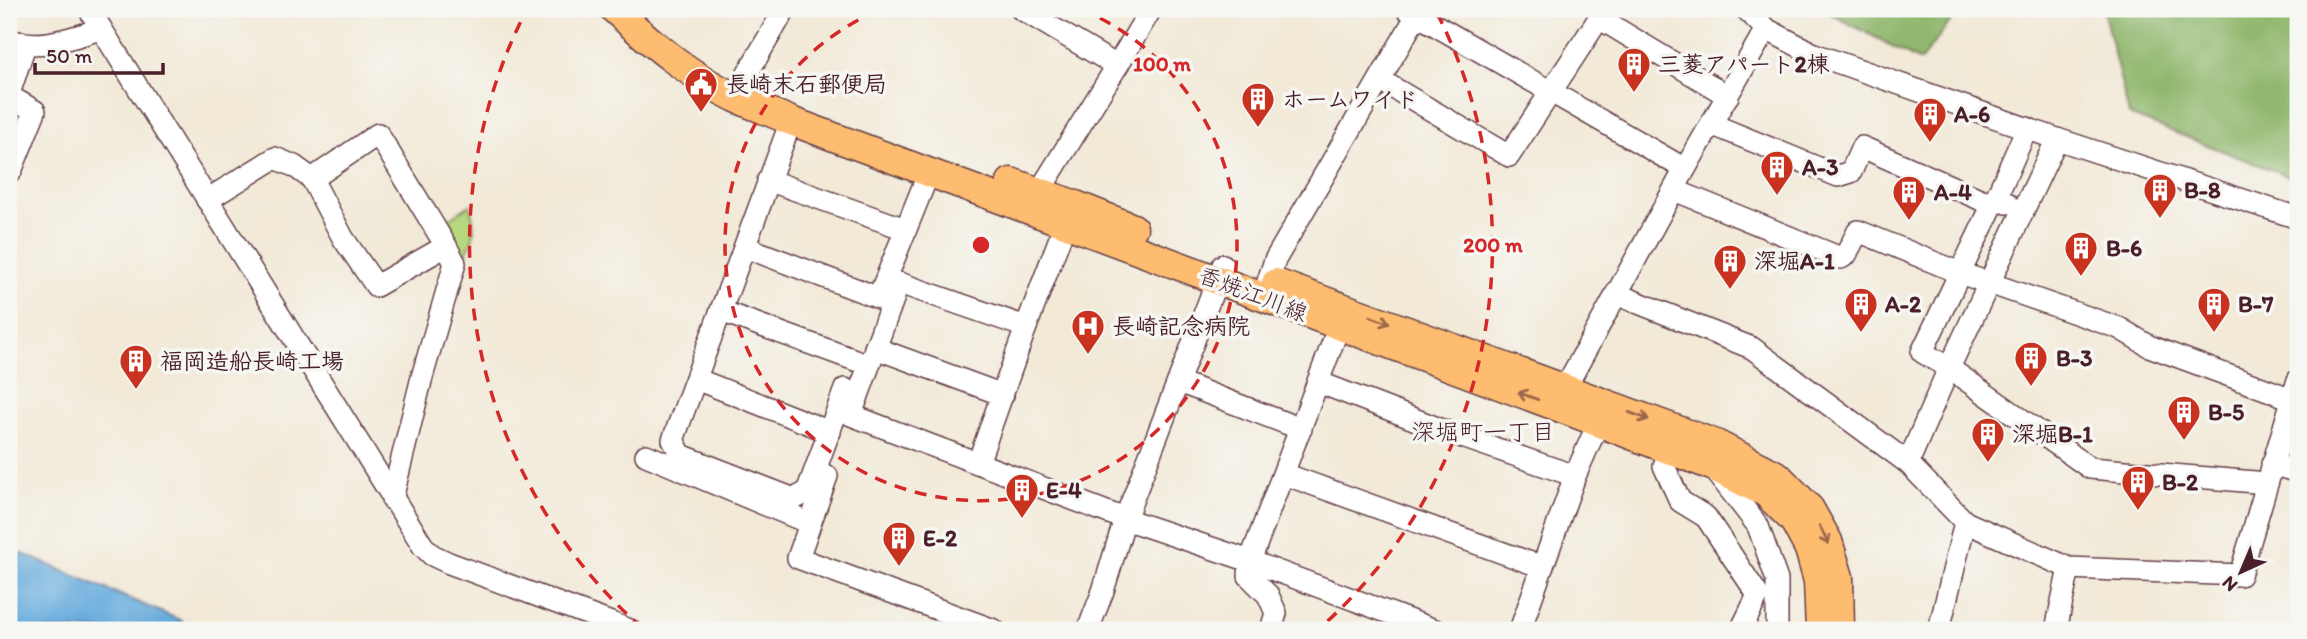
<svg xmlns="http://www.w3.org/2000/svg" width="2307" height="639" font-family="Itim,'Klee One',sans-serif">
  <rect width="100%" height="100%" fill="#f6f6f2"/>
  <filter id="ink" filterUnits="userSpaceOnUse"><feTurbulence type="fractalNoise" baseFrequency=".0143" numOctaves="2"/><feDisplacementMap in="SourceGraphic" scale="14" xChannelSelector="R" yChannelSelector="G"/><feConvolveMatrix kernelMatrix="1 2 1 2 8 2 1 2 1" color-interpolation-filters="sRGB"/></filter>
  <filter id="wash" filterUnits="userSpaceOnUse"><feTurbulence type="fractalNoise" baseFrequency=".00686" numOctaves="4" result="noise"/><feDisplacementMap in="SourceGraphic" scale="28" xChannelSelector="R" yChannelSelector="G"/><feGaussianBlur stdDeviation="1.57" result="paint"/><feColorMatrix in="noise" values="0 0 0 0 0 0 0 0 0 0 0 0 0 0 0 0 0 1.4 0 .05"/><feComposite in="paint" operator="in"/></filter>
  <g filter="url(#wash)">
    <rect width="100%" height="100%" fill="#f2e9d7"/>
    <path fill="#b7d87f" stroke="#807c55" stroke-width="2" d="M470,205C476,231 476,236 463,259L442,223Z"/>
    <g fill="#91b86e" stroke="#6e6c4c" stroke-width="2">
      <polygon points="1822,9 1960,9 1920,61"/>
      <polygon points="2103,9 2298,9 2298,180 2129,115"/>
    </g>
    <polygon fill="#67acdd" stroke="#586684" stroke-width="2" points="9,548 182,621 182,630 9,630"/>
  </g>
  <g filter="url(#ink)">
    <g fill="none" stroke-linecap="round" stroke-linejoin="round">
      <defs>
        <g id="minor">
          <polyline points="89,9 423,546 432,555 449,563 630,630"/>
          <polyline points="1021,9 1117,66 1039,192"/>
          <polyline points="1407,9 1685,169"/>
          <polyline points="1746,9 1766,29 1814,54 2057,139 2298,218"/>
          <polyline points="1599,18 1728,96"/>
          <path d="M9,40C42,50 69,38 101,29"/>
          <polyline points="1117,66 1151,9"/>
          <polyline points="1380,80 1509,156 1605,9"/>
          <polyline points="743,81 785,9"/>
          <polyline points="9,94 25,45"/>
          <polyline points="9,96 35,111 11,171 9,171"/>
          <polyline points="791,121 673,440 681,455 794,499 807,492 845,389"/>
          <polyline points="1711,124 1838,176 1851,172 1862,147 1984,201 1995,200 2007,203"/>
          <polyline points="2027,128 1995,200 1922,352 1949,368 2090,468 2267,483"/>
          <polyline points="768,180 905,229"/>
          <polyline points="1674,190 1841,258 1846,255 1858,231 1960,273 2119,328 2149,346 2292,399"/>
          <polyline points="207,200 275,158 294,166 312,179 343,238 376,286 446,246 378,134 312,179"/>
          <polyline points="745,247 879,298"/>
          <polyline points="1268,281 1275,260 1417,15"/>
          <polyline points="1616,294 1752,348 1908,463 1965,522 2069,568 2240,575 2298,380"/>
          <polyline points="879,296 929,172"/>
          <polyline points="721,311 855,360"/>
          <polyline points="1026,327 899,283 851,415 1125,519 1250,561 1435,630"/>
          <polyline points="875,348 1003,395"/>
          <polyline points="696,379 830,432"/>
          <polyline points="1179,382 1301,429"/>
          <polyline points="1318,382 1445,431 1575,476"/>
          <polyline points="1560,402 1565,388 1685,169 1766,29"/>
          <polyline points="1670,450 1664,466 1680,501 1706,517 1758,595 1741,630"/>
          <polyline points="646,455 809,523"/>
          <polyline points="978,463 1026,327 1071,209"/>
          <polyline points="1908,463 1949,368 2057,139"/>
          <polyline points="2272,464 2298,472"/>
          <polyline points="1714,469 1758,526 1777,580 1777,630"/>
          <polyline points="1284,474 1542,567"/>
          <polyline points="827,476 798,558 994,630"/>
          <polyline points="392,499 422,377 455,263 446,246"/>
          <polyline points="1088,630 1103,591 1125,519 1223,265"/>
          <polyline points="1271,630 1276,613 1268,595 1249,576 1250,561 1344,313"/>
          <polyline points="1520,630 1575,476 1604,410"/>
          <polyline points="1939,630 1965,522"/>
          <polyline points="2056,630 2069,568"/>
        </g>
        <g id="major">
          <path d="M614,9C651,43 690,76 736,98C754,106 773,113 791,121L1558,407L1712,466L1766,493L1794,521L1809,549L1818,581L1820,630"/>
          <polyline points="1011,182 1073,204 1133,228"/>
          <polyline points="1276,283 1716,444 1778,476 1810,509 1828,541 1839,577 1840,630"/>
        </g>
      </defs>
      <use href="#minor" stroke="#633d45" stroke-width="24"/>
      <use href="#major" stroke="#633d45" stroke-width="31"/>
      <use href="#minor" stroke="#fff" stroke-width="21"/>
      <use href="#major" stroke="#fdbc70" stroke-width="28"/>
    </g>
    <defs><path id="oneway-shaft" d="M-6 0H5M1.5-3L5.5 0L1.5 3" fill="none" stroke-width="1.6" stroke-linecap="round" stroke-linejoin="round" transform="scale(1.75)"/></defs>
    <g stroke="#9b664a">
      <use href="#oneway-shaft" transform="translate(1380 320) rotate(20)"/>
      <use href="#oneway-shaft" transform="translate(1528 396) rotate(-160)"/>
      <use href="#oneway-shaft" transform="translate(1639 416) rotate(20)"/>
      <use href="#oneway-shaft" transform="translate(1824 535) rotate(64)"/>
    </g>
  </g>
  <g fill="none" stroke="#d62828" stroke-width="3.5" stroke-dasharray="12 9">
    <path d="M1081 9A256 256 0 1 1 881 9"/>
    <path d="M642 628A512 512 0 0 1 525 13M1437 13A512 512 0 0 1 1320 628"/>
  </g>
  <defs>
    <symbol id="building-pin" viewBox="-11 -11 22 30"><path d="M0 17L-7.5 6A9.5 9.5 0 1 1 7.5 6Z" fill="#c8321e" stroke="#f6f6f2"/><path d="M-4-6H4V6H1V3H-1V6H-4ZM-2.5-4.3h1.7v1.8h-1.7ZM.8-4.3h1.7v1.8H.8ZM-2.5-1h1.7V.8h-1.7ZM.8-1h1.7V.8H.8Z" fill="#fff"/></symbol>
    <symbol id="civic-pin" viewBox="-11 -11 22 30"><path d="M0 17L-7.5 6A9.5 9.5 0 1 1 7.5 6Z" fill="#c8321e" stroke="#f6f6f2"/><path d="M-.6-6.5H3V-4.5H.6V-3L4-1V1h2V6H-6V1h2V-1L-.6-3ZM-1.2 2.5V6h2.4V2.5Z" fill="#fff"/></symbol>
    <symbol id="hospital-pin" viewBox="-11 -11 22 30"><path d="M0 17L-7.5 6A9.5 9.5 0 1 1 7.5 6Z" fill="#c8321e" stroke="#f6f6f2"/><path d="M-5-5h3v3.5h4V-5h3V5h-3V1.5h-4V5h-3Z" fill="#fff"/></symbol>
  </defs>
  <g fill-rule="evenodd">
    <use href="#building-pin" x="1615" y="45" width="38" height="52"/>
    <use href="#civic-pin" x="682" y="65" width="38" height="52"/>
    <use href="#building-pin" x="1239" y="80" width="38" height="52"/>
    <use href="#building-pin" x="1911" y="95" width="38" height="52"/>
    <use href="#building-pin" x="1758" y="148" width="38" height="52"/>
    <use href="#building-pin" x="2141" y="171" width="38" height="52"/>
    <use href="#building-pin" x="1890" y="173" width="38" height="52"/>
    <use href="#building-pin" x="2062" y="229" width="38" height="52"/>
    <use href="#building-pin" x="1711" y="242" width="38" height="52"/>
    <use href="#building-pin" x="1842" y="285" width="38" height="52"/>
    <use href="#building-pin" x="2195" y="285" width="38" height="52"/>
    <use href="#hospital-pin" x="1069" y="307" width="38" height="52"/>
    <use href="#building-pin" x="2012" y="339" width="38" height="52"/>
    <use href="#building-pin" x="117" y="342" width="38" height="52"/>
    <use href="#building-pin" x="2165" y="393" width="38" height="52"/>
    <use href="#building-pin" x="1969" y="415" width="38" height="52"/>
    <use href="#building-pin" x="2119" y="463" width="38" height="52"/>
    <use href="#building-pin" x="1003" y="471" width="38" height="52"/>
    <use href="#building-pin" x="880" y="519" width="38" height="52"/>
  </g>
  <g text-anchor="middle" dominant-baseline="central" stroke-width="7" stroke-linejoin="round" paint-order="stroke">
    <g font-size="23" font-weight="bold" fill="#4a1f2b" stroke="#f6f6f2" text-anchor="start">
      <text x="1658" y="64">三菱アパート2棟</text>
      <text x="726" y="84">長崎末石郵便局</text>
      <text x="1282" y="99">ホームワイド</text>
      <text x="1954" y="114">A-6</text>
      <text x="1802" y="167">A-3</text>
      <text x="2184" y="190">B-8</text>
      <text x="1934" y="192">A-4</text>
      <text x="2106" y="248">B-6</text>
      <text x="1754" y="261">深堀A-1</text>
      <text x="1885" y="304">A-2</text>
      <text x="2238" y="304">B-7</text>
      <text x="1112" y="326">長崎記念病院</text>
      <text x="2056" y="358">B-3</text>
      <text x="160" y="361">福岡造船長崎工場</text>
      <text x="2208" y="412">B-5</text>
      <text x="2012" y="434">深堀B-1</text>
      <text x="2162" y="482">B-2</text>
      <text x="1046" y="490">E-4</text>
      <text x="923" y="538">E-2</text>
    </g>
    <g font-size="23" fill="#4a1f2b" stroke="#f6f6f2">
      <text transform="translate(1253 294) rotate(21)">香焼江川線</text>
    </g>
    <g font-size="24" fill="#4a1f2b" stroke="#f6f6f2">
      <text x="1483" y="431">深堀町一丁目</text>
    </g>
  </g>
  <circle cx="981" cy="245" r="10" fill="#d62828" stroke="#f6f6f2" stroke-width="3.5"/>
  <g font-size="21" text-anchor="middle" font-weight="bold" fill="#d62828" stroke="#f6f6f2" stroke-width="7" stroke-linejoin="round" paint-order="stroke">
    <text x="1162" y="71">100 m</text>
    <text x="1493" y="252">200 m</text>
  </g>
  <rect width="2307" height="639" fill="none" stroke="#f6f6f2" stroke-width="35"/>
  <g transform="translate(2241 572) rotate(224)" stroke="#f6f6f2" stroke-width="5" paint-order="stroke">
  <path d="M0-5L12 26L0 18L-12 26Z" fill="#4a1f2b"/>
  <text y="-10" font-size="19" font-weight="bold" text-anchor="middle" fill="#4a1f2b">N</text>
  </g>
  <path d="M35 63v10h128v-10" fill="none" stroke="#4a1f2b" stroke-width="3.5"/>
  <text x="46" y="63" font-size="21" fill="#4a1f2b" stroke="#f6f6f2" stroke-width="5" paint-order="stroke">50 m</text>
</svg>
